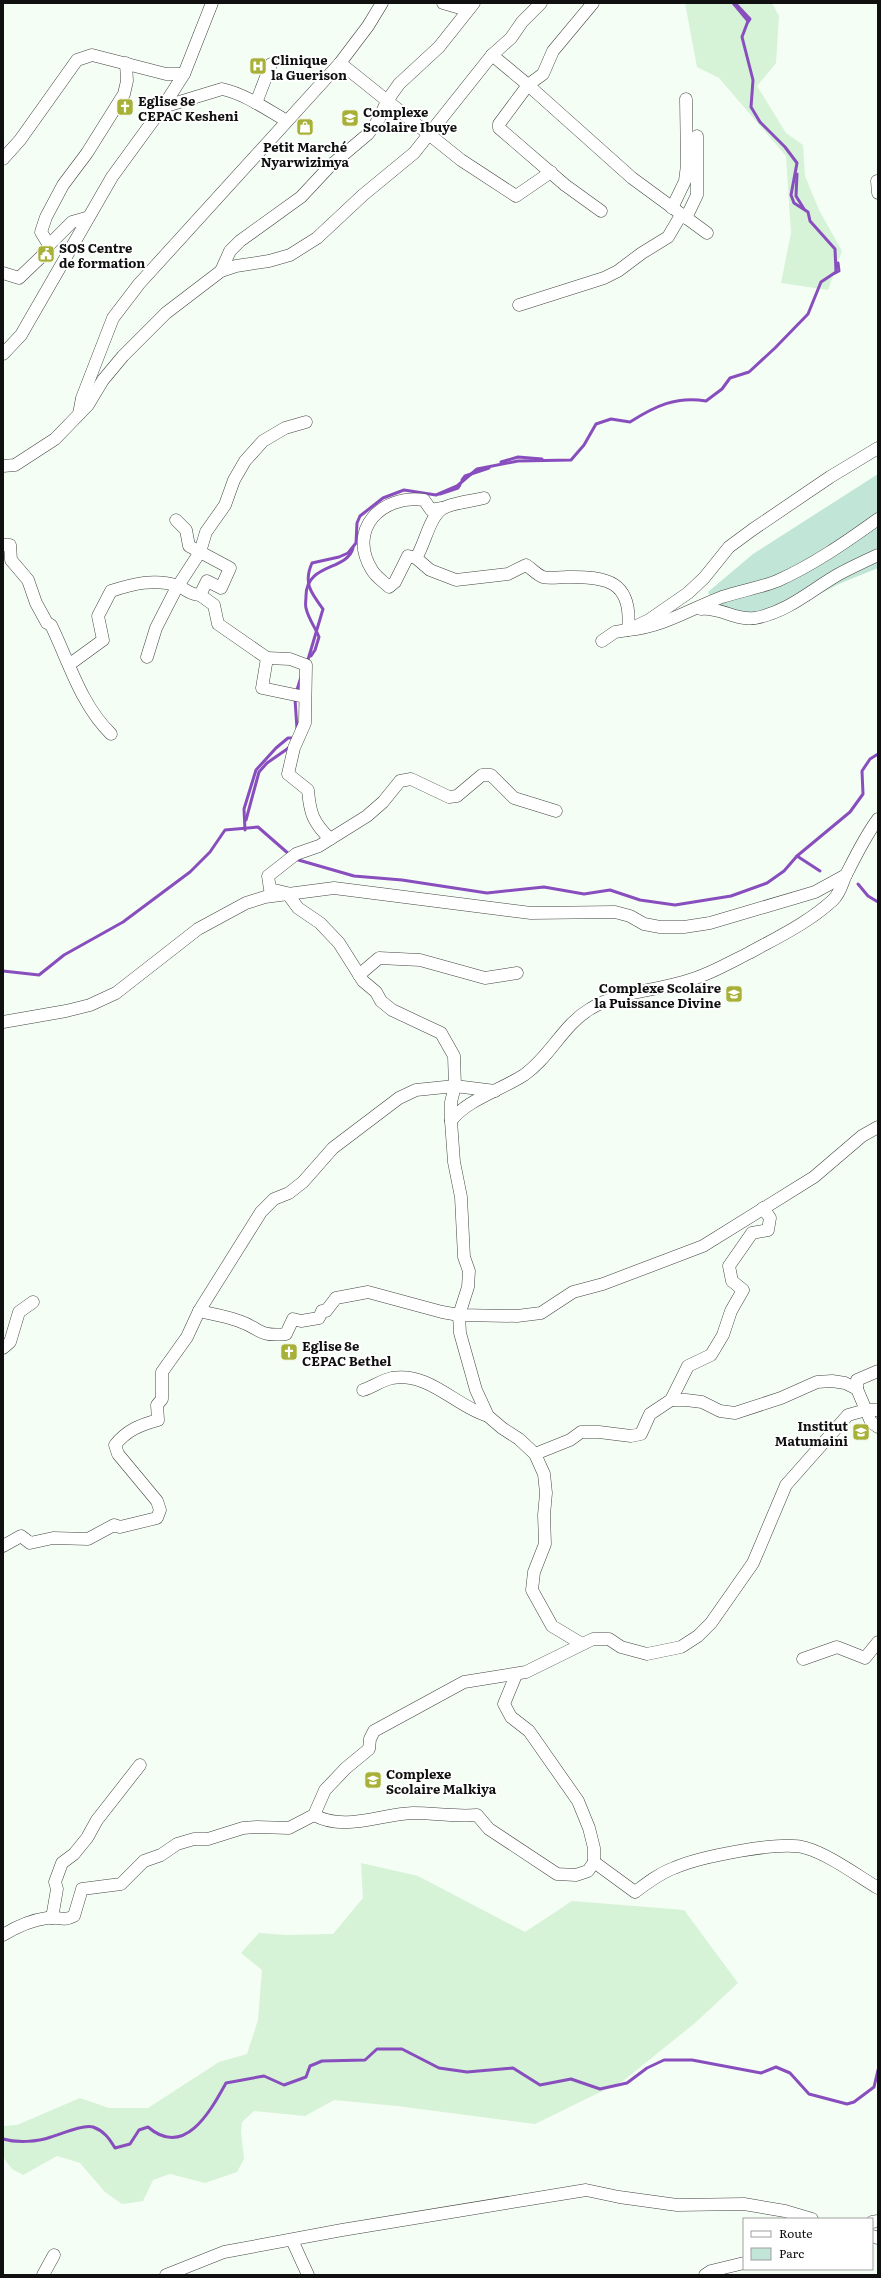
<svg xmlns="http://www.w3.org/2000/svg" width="881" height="2278" font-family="Literata,serif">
  <rect width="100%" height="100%" fill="#f5fef4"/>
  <g fill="#d6f2d7">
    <polygon points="685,3 772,3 779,16 776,63 757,86 786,133 803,145 805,176 819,210 842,251 828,290 781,283 791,233 786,156 719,78 697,67"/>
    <polygon points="361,1863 418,1876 525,1932 572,1901 684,1910 738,1983 695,2023 623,2081 535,2124 397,2106 334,2100 305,2116 254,2111 242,2122 241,2132 244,2159 237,2172 205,2183 170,2174 153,2180 143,2201 122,2204 105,2192 80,2163 57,2156 23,2175 12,2169 3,2157 3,2126 17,2125 80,2098 109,2108 148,2108 219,2062 247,2054 258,2020 262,1970 241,1953 259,1933 286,1935 333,1934 363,1898"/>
  </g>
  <polygon fill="#c1e5d7" points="878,474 878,568 841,583 798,605 754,614 715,605 708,592 753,554"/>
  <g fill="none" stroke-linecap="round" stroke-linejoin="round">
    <g stroke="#884ebe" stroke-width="3">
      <polyline points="736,4 750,19 748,22"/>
      <polyline points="797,174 796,196 804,209"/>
      <polyline points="835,273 839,271 838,263"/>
      <polyline points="501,462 518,457 542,459"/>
      <polyline points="462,480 465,476 489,468"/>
      <polyline points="440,494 458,488 460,485"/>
      <path d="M311,656L315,650L319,637C315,627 308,618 306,608C305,605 306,600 306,596C306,563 347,571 353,548"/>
      <path d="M307,663L323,609C311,593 303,583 312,563L339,557L348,553L356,543L357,523L360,516L383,498L404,490L436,495L457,486L477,469L518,461L571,460L584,445L596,424L611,419L630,422C655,406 676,396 706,401L722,389L730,378L749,372L775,348L808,314L821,282L836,272L835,249L810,221L808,212L794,203L791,195L797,163L785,147L760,122L751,107L753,80L742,37L748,21L733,3"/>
      <polyline points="296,693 301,677"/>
      <polyline points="295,699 297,729"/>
      <polyline points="246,820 259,772 267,763 290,747"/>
      <polyline points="245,830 244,809 256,770 276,748 288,738 295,738"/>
      <polyline points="797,856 820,871"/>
      <polyline points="295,859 354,876 402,880 487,893 544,887 584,894 610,890 640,900 675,905 731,896 767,883 784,871 797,856 850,812 863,794 862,771 870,759 878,754"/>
      <polyline points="858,884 868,896 878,902"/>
      <polyline points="3,971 39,975 64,955 123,922 190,872 210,852 225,830 258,827 290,855"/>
      <path d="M3,2139C17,2143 37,2142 51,2137C61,2134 84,2124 93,2127C104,2131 109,2138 115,2148L130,2144L139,2130L148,2127C185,2159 211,2110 226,2083L264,2076L284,2085L306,2077L310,2066L322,2061L365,2060L377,2049H402L439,2068L467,2072L513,2068L540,2085L571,2079L600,2089L627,2083L647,2068L664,2060H692L761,2073L776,2067L790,2073L809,2094L847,2104L854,2102L874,2087L878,2070"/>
    </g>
    <defs>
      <g id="minor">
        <polyline points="443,3 467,10"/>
        <polyline points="492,55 528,85 543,74 553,51 593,3"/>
        <polyline points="340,63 461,160 516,196 551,172"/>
        <polyline points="256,103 271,64"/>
        <path d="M163,107L222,89C245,94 266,109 287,121"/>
        <polyline points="3,159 20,140 77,60 92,55 166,74 184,74"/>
        <polyline points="877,181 878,193"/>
        <polyline points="672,208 685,181 687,165 686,99"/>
        <polyline points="601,211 565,185 499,128 499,124 528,85 632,178 707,233"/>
        <polyline points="86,218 72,222 49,245 41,232 46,217 63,185 87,153 124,94 127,81 126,63"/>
        <polyline points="686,218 697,195 697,136"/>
        <polyline points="221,271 230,251 240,241 301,197 330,166 368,134 379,119 387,101 399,84 439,47 474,3"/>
        <polyline points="3,273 19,278 41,257 49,245"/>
        <polyline points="519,305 604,278 618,271 642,253 668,237 681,215"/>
        <polyline points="3,354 21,335 112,177 163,107 184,74 212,3"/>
        <polyline points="79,414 82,398 113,318 139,284 340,63 368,26 382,3"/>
        <polyline points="3,466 15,465 55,439 88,405 103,380 123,356 166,313 221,271 236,266 269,261 290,255 317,238 363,195 414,153 492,55 511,38 522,22 541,3"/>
        <path d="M442,508L431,510L424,500C381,494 347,530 372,570C376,577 384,582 389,587L395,582L408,556L416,558L430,570L456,580L508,574L526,565C531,568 537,575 543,577C549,579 559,577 565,577C607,576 633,581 628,630C663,627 690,609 722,597C740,591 759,588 777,581C813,565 846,542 878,519"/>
        <polyline points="176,520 186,530 189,546 230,568 221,588 207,581 200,595 214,605 218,624 267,658 262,688 305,697"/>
        <path d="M3,545H10L11,560L28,580L36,603L47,623L51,625C69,662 81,705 111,734"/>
        <path d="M416,558C425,544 429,518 442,509C450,503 473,501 484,498"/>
        <path d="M701,609C720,607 737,621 755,618C788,612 811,590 839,574C852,567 865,561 878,555"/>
        <polyline points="602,641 615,632 628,630 649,620 688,593 704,578 729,547 752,530 830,477 878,448"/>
        <polyline points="147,657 156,628 176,589 200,552 206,532 225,505 234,480 245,461 263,441 285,428 306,422"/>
        <path d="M267,658L290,659L306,665L305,723L294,748L288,774L308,790C310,814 313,822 330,839"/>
        <path d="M70,664L103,640L98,616L111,591C132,584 155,578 178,586C186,589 190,595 200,595"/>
        <polyline points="556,811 514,798 491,775 482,775 457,796 449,797 411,779 400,781 383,802 367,816 319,846 296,854 268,876 270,889 287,893 298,908 320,923 339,943 363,981 376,992 381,1001 392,1010 441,1033 454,1056 455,1086 451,1102 451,1121 454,1162 461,1197 464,1257 469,1271 468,1287 459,1315 460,1333 476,1390 488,1416 502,1428 519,1439 535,1454 544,1474 546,1493 544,1515 545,1544 534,1572 532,1590 552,1626 582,1644"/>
        <polyline points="359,975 379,958 420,960 485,978 517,973"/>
        <polyline points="3,1022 66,1011 90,1005 116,993 198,929 246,903 265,897 334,888 531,913 615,912 630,916 644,924 660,927 684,927 710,923 815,892 846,875"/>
        <path d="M451,1121C466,1100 501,1090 524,1075C550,1057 563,1025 590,1009C617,992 653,991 683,982C706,976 727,964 749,953C778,937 808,923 833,900C842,891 842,881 848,871C857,853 866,835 878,819"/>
        <path d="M199,1311C212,1314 226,1316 239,1321C260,1328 258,1337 286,1334L293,1319L301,1321L319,1318L322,1311H326L336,1298L368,1292L442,1312L459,1315L517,1316L541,1313L573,1292L603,1284L703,1246L814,1177L862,1136L878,1127"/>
        <polyline points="3,1348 10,1342 19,1312 33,1302"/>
        <polyline points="857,1389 857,1380 878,1371"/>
        <path d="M363,1390C373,1387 382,1380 392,1378C430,1372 455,1406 488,1416"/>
        <polyline points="671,1400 686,1400 702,1402 720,1411 735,1413 781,1398 817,1382 832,1381 845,1383 857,1389 871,1422 878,1427"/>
        <polyline points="535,1454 570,1440 581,1432 599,1432 631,1436 641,1434 650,1414 671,1400 688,1366 711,1355 723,1335 731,1311 743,1290 732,1281 729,1266 752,1233 768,1230 770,1218 763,1208"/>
        <path d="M3,1546L21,1536L30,1543L53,1538L88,1539L114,1525L120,1527L157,1518L160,1510L157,1501L118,1454L115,1445C127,1430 140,1425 158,1420L157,1405L162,1399V1372L187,1337L199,1311L261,1212L274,1199L289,1193L303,1182L333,1148L399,1098L416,1090L455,1086L495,1091"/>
        <polyline points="803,1659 837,1647 865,1658 878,1642"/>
        <path d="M314,1815C345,1832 380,1814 413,1813C435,1813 456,1817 477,1815L489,1829L557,1874L576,1875L588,1871L594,1862V1848L589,1828L578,1801L529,1731L511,1717L504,1704L516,1675"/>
        <path d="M594,1862L635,1892C647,1883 660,1873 674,1868C699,1857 781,1840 806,1848C828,1854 858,1876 878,1888"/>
        <polyline points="52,1918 57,1889 55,1882 62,1863 74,1854 87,1838 97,1820 140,1765"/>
        <path d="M3,1935C16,1927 32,1920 47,1918C58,1916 62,1922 74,1916L82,1889L121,1884L144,1861L161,1855L177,1844L194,1839H208L243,1828L257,1827L289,1828L314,1815L325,1790L346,1768L369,1749L370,1739L374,1731L464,1682L526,1672L593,1639H609L621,1647L647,1654L681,1647L698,1636L711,1623L753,1563L786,1485L848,1415L866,1410H878"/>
        <polyline points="872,2222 878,2221"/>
        <polyline points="872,2236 878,2238"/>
        <polyline points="292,2240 308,2275"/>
        <polyline points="43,2275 54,2255"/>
        <polyline points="166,2275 224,2252 342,2230 586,2190 619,2197 677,2205 744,2204 785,2211 812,2219"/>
        <polyline points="705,2275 711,2271 744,2263"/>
      </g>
    </defs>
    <use href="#minor" stroke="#434343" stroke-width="13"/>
    <use href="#minor" stroke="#fff" stroke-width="12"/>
  </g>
  <defs>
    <symbol id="hospital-square" viewBox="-11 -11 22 22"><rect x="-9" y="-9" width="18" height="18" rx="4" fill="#a8b137" stroke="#fff"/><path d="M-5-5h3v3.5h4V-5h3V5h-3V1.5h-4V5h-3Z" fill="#fff"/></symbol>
    <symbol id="church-square" viewBox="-11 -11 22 22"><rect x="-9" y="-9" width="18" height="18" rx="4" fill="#a8b137" stroke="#fff"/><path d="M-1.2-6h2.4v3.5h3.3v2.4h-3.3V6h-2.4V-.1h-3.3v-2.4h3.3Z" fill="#fff"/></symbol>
    <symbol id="school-square" viewBox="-11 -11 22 22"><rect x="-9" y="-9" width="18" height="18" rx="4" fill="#a8b137" stroke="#fff"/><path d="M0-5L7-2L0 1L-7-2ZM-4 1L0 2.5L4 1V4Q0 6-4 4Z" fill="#fff"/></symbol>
    <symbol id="shop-square" viewBox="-11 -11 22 22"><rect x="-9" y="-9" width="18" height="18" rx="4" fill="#a8b137" stroke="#fff"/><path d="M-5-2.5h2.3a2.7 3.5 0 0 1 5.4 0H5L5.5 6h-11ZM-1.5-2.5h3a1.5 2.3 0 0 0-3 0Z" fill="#fff"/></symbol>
    <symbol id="civic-square" viewBox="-11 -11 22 22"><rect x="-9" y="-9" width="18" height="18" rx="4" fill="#a8b137" stroke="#fff"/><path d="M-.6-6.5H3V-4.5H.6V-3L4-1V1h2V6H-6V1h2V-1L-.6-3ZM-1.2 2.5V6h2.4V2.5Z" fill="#fff"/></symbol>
  </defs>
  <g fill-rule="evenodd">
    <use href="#hospital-square" x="248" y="56" width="20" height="20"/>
    <use href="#church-square" x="115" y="97" width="20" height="20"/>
    <use href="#school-square" x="340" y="108" width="20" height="20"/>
    <use href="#shop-square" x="295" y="117" width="20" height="20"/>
    <use href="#civic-square" x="36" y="244" width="20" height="20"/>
    <use href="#school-square" x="724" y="984" width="20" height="20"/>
    <use href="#church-square" x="279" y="1342" width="20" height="20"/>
    <use href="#school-square" x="851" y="1422" width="20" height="20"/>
    <use href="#school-square" x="363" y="1770" width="20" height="20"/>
  </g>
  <g text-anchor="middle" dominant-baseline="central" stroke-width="4" stroke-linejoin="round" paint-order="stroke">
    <g font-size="13" font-weight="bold" fill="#101010" stroke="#fff" text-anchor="start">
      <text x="271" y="59">Clinique<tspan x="271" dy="15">la Guerison</tspan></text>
      <text x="138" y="100">Eglise 8e<tspan x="138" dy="15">CEPAC Kesheni</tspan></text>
      <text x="363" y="111">Complexe<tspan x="363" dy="15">Scolaire Ibuye</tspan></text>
      <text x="305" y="146" text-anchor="middle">Petit Marché<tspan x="305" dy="15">Nyarwizimya</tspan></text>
      <text x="59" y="247">SOS Centre<tspan x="59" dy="15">de formation</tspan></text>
      <text x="721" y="987" text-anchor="end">Complexe Scolaire<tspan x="721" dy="15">la Puissance Divine</tspan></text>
      <text x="302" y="1345">Eglise 8e<tspan x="302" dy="15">CEPAC Bethel</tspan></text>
      <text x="848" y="1425" text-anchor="end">Institut<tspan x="848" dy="15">Matumaini</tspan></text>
      <text x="386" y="1773">Complexe<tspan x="386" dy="15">Scolaire Malkiya</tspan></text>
    </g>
  </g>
  <rect width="881" height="2278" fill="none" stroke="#101010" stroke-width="8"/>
  <rect x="743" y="2218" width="130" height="52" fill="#ffffff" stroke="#9f9f9f"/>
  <rect x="751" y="2231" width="20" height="6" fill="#ffffff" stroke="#9f9f9f"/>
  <text x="779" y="2238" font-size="12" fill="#101010">Route</text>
  <rect x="751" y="2248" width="20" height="12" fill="#c1e5d7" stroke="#9f9f9f"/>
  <text x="779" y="2258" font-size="12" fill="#101010">Parc</text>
</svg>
